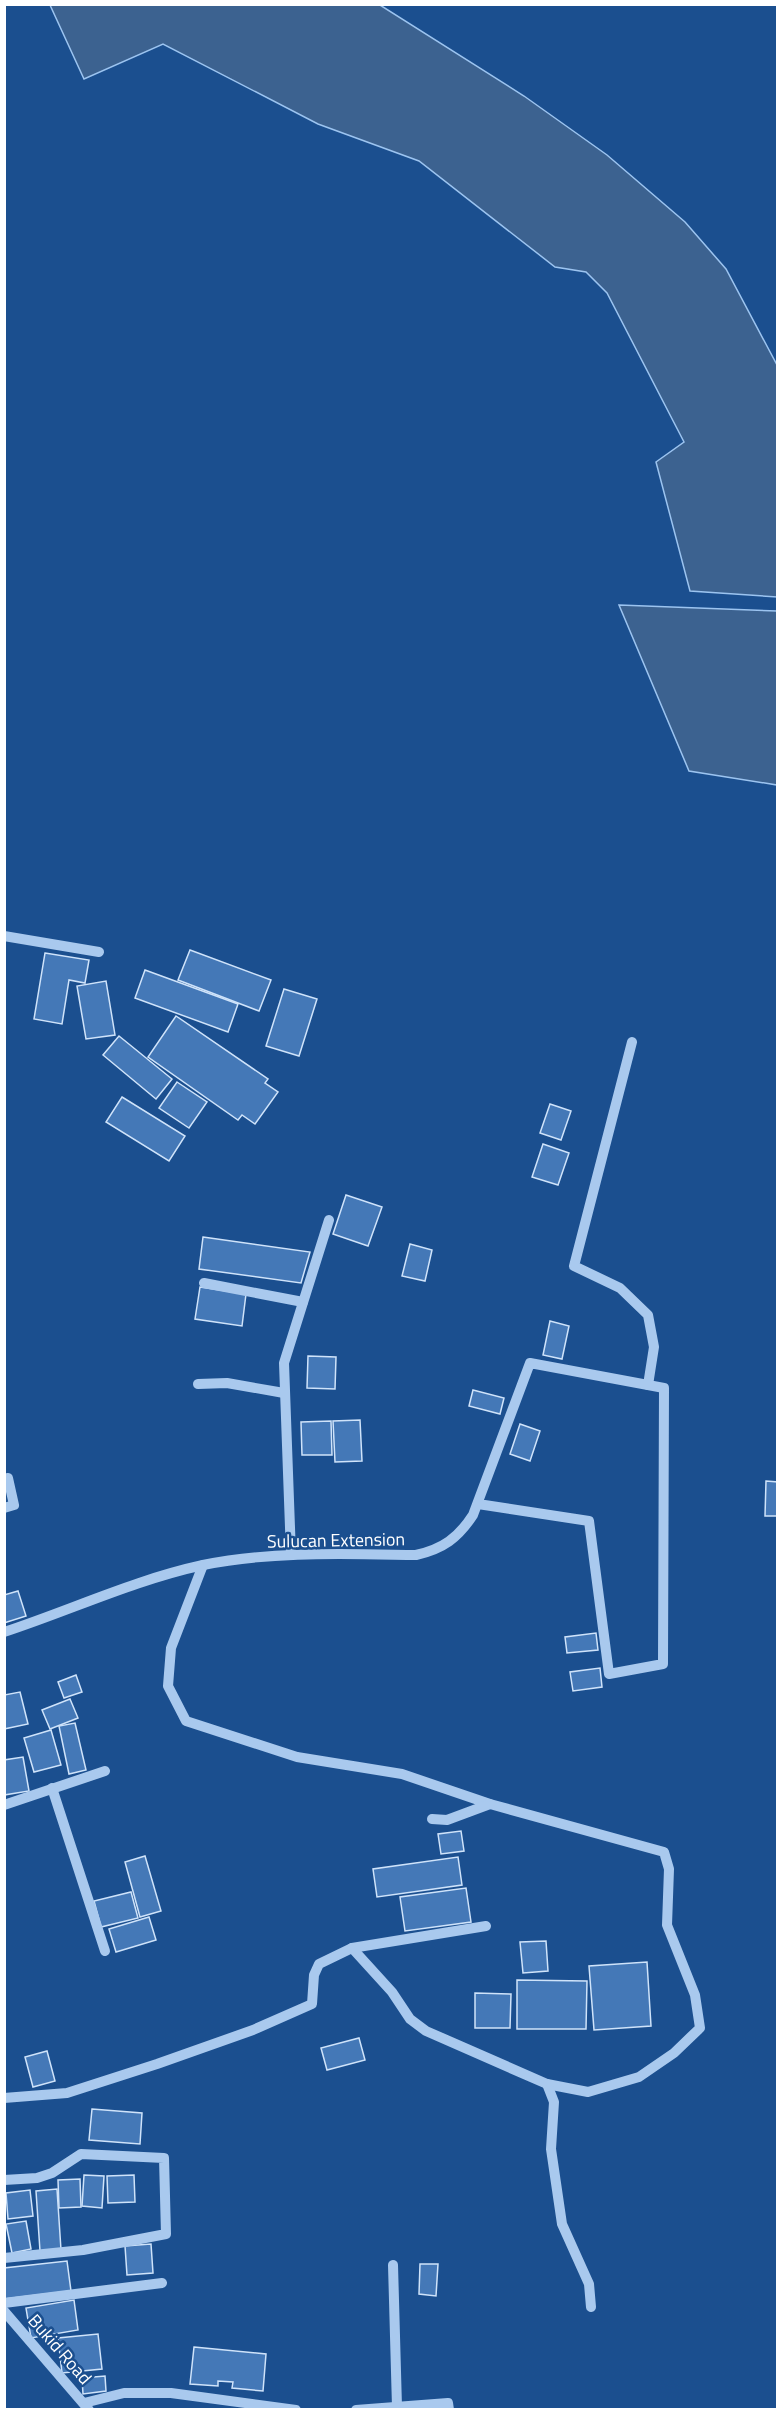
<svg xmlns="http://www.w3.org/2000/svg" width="782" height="2414" font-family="'Titillium Web',sans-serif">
  <rect width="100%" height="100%" fill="#1b4f8f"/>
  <g fill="#3c6290" stroke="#9cc4f0" stroke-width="1.5">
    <polygon points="50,5 380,5 524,96 607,155 685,222 726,269 777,365 777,597 690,591 656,462 684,442 607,293 586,272 555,267 419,161 318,124 163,44 84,79"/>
    <polygon points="619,605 777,611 777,785 689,771"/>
  </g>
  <g fill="#4478b7" stroke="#cfe3fa" stroke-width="1.5">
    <polygon points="190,950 271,980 259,1011 178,980"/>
    <polygon points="45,953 89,960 85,983 69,980 62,1024 34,1019"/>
    <polygon points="145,970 238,1004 228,1032 135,998"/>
    <polygon points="106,981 115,1035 86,1039 77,986"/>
    <polygon points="284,989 317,999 299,1056 266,1046"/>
    <polygon points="176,1016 268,1079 265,1083 278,1092 255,1124 242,1115 238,1120 148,1057"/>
    <polygon points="119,1036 172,1079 156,1099 103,1055"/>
    <polygon points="177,1082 207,1102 189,1128 159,1108"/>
    <polygon points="122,1097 185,1136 169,1161 106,1122"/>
    <polygon points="550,1104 571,1111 561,1140 540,1133"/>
    <polygon points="543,1144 569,1153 558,1185 532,1177"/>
    <polygon points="346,1195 382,1207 368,1246 333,1234"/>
    <polygon points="203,1237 310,1252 301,1283 199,1269"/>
    <polygon points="410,1244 432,1250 425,1281 402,1276"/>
    <polygon points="200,1287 246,1294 242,1326 195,1319"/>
    <polygon points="550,1321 569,1326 562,1359 543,1355"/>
    <polygon points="308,1356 336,1357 335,1389 307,1388"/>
    <polygon points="473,1390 504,1398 500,1414 469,1406"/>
    <polygon points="360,1420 362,1461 335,1462 333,1421"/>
    <polygon points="331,1421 332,1455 302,1455 301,1422"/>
    <polygon points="520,1424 540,1431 530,1461 510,1454"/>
    <polygon points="766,1481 778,1482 778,1516 765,1516"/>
    <polygon points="18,1591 26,1616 4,1623 4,1595"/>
    <polygon points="596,1633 598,1650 567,1653 565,1637"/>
    <polygon points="600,1668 602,1687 573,1691 570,1672"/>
    <polygon points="76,1675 82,1692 64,1698 58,1682"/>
    <polygon points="20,1692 28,1724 4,1729 4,1695"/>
    <polygon points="70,1699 78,1718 50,1729 42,1710"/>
    <polygon points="75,1723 86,1770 69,1774 59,1726"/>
    <polygon points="51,1730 61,1765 34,1772 24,1738"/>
    <polygon points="23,1757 29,1791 4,1795 4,1760"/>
    <polygon points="461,1831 464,1851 441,1854 438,1834"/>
    <polygon points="145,1856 161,1911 140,1917 125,1862"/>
    <polygon points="458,1857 462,1885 377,1897 373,1869"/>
    <polygon points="466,1888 471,1922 405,1931 400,1897"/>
    <polygon points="131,1892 138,1918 101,1927 94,1901"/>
    <polygon points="149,1917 156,1940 116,1952 109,1929"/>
    <polygon points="546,1941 548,1971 523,1973 520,1942"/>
    <polygon points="647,1962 651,2026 594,2030 589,1966"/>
    <polygon points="517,1980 587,1981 586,2029 517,2029"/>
    <polygon points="475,1993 511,1994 510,2028 475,2028"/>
    <polygon points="359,2038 365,2060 327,2070 321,2048"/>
    <polygon points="47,2051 55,2081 33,2087 25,2057"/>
    <polygon points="92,2109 142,2113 140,2144 89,2140"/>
    <polygon points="84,2175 104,2176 102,2208 82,2206"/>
    <polygon points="134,2175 135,2202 108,2203 107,2176"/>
    <polygon points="80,2179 81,2207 59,2208 58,2180"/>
    <polygon points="57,2189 61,2250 40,2251 36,2191"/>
    <polygon points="30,2190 33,2216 8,2219 6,2193"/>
    <polygon points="26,2221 31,2249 12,2253 6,2224"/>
    <polygon points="151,2244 153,2273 127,2275 125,2246"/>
    <polygon points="67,2261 71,2291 4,2299 4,2268"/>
    <polygon points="420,2264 438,2264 436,2296 419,2294"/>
    <polygon points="74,2300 78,2330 31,2338 26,2308"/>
    <polygon points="98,2334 102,2369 62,2373 58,2338"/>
    <polygon points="194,2347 266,2354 263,2391 232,2388 233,2382 218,2381 218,2386 190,2384"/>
    <polygon points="105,2376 106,2391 83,2394 82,2378"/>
  </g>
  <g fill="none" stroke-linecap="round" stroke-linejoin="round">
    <g stroke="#a9c9ee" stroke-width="10">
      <polyline points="4,936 99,952"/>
      <polyline points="632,1042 574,1266 620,1288 648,1315 654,1347 648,1385"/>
      <polyline points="204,1283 303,1302"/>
      <polyline points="198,1384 227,1383 284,1393"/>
      <polyline points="4,1508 14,1505 8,1478"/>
      <polyline points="291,1555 284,1363 329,1220"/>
      <polyline points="203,1565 171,1648 168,1686 186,1721 297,1757 402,1774 490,1804 664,1852 669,1869 667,1925 695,1995 700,2028 674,2053 639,2077 588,2092 547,2084 426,2031 410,2019 392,1992 352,1948"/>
      <path d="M4,1632C71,1610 134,1580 203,1565C272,1551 345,1554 416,1555C443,1549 458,1538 473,1515L530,1363L664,1388L663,1664L609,1674L589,1521L478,1504"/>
      <polyline points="52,1788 105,1951"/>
      <polyline points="4,1805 105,1771"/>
      <polyline points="432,1819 447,1820 490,1804"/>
      <polyline points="547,2084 554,2102 551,2149 562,2224 589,2284 591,2307"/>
      <polyline points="4,2098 67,2093 157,2064 253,2030 312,2004 314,1975 319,1964 352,1948 486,1926"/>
      <polyline points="4,2180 37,2178 52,2173 81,2154 164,2158 166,2234 83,2250 4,2258"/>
      <polyline points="393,2265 397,2407"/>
      <polyline points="4,2303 162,2283"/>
      <polyline points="4,2311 89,2410"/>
      <polyline points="84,2403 124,2393 171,2393 296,2410"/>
      <polyline points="356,2410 448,2403 449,2410"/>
    </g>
  </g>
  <g text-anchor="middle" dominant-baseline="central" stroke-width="5" stroke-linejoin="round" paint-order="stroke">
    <g font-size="18" fill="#fff" stroke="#1b4f8f">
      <text transform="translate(336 1540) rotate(-1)">Sulucan Extension</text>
      <text transform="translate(60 2349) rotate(49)">Bukid Road</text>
    </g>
  </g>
  <rect width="782" height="2414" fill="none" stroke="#ffffff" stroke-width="12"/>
</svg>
